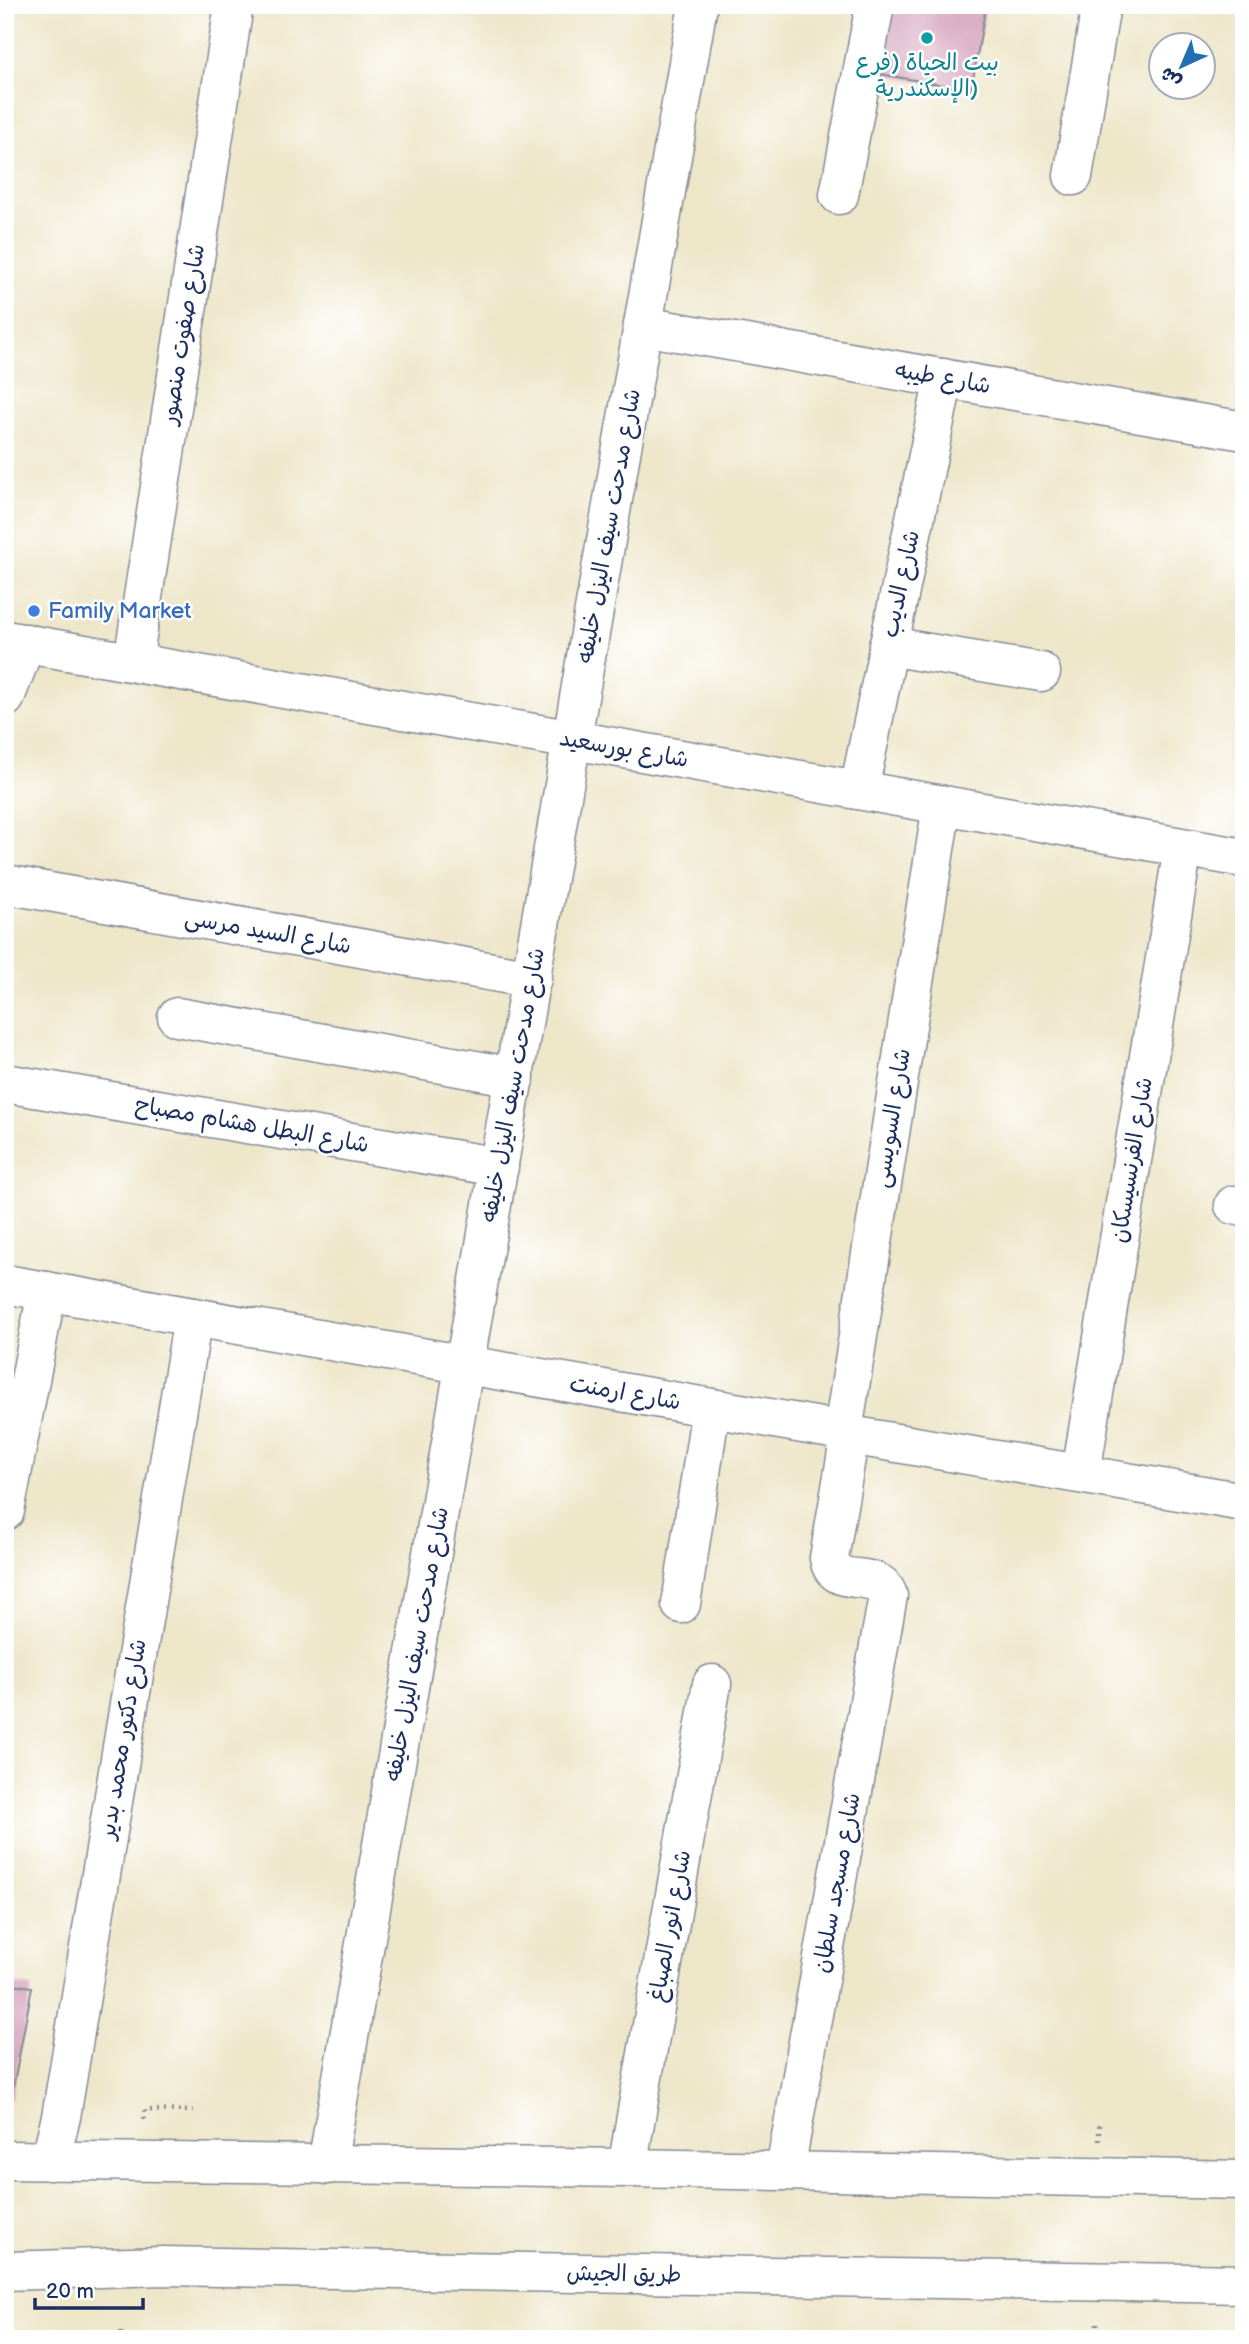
<svg xmlns="http://www.w3.org/2000/svg" width="1249" height="2344" font-family="'Balsamiq Sans','Playpen Sans Arabic',sans-serif">
  <rect width="100%" height="100%" fill="#fff"/>
  <filter id="ink" filterUnits="userSpaceOnUse"><feTurbulence type="fractalNoise" baseFrequency=".0143" numOctaves="2"/><feDisplacementMap in="SourceGraphic" scale="14" xChannelSelector="R" yChannelSelector="G"/><feConvolveMatrix kernelMatrix="1 2 1 2 8 2 1 2 1" color-interpolation-filters="sRGB"/></filter>
  <filter id="wash" filterUnits="userSpaceOnUse"><feTurbulence type="fractalNoise" baseFrequency=".00686" numOctaves="4" result="noise"/><feDisplacementMap in="SourceGraphic" scale="28" xChannelSelector="R" yChannelSelector="G"/><feGaussianBlur stdDeviation="1.57" result="paint"/><feColorMatrix in="noise" values="0 0 0 0 0 0 0 0 0 0 0 0 0 0 0 0 0 1.4 0 .05"/><feComposite in="paint" operator="in"/></filter>
  <g filter="url(#wash)">
    <rect width="100%" height="100%" fill="#eee6c9"/>
    <g id="blocks">
      <g fill="#d39eb9">
        <polygon points="879,5 986,5 971,90 868,72"/>
        <polygon points="5,1983 32,1987 11,2099 5,2099"/>
      </g>
    </g>
  </g>
  <g filter="url(#ink)">
    <use href="#blocks" fill-opacity="0" stroke="#848a94" stroke-width="2"/>
    <g fill="none" stroke-linecap="round" stroke-linejoin="round">
      <defs>
        <g id="street">
          <polyline points="1073,176 1101,5"/>
          <polyline points="839,195 875,5"/>
          <polyline points="643,326 1244,431"/>
          <polyline points="888,646 1041,672"/>
          <polyline points="133,662 234,5"/>
          <polyline points="5,698 26,643"/>
          <polyline points="859,790 944,378"/>
          <polyline points="5,884 532,979"/>
          <polyline points="177,1017 515,1077"/>
          <polyline points="5,1083 499,1167"/>
          <polyline points="1234,1205 1244,1207"/>
          <polyline points="5,1284 843,1431 850,1435 1244,1502"/>
          <polyline points="843,1431 942,805"/>
          <polyline points="1081,1473 1183,848"/>
          <polyline points="5,1511 47,1291"/>
          <polyline points="681,1604 711,1408"/>
          <polyline points="50,2161 61,2117 193,1317"/>
          <polyline points="327,2165 698,5"/>
          <polyline points="627,2168 712,1684"/>
          <path d="M785,2170L888,1596C879,1565 834,1592 829,1558L850,1435"/>
        </g>
        <polyline id="secondary" points="5,640 1244,858"/>
        <g id="highway">
          <polyline points="5,2160 627,2168 1244,2180"/>
          <polyline points="5,2271 162,2266 1244,2284"/>
        </g>
      </defs>
      <use href="#street" stroke="#848a94" stroke-width="41"/>
      <use href="#secondary" stroke="#848a94" stroke-width="41"/>
      <use href="#highway" stroke="#848a94" stroke-width="41"/>
      <g stroke="#848a94" stroke-width="4.5" stroke-dasharray="2 5" stroke-linecap="butt">
        <polyline points="144,2119 145,2110 195,2111"/>
        <polyline points="1099,2141 1099,2123"/>
        <polyline points="121,2332 121,2339"/>
        <polyline points="1097,2339 1097,2319"/>
      </g>
      <use href="#street" stroke="#fff" stroke-width="38"/>
      <use href="#secondary" stroke="#fff" stroke-width="38"/>
      <use href="#highway" stroke="#fff" stroke-width="38"/>
    </g>
  </g>
  <circle fill="#0f9aa8" stroke="#fff" stroke-width="2.5" cx="927" cy="38" r="7"/>
  <circle fill="#3f7fe0" stroke="#fff" stroke-width="2.5" cx="34" cy="611" r="7"/>
  <g text-anchor="middle" dominant-baseline="central" stroke-width="5" stroke-linejoin="round" paint-order="stroke">
    <g font-size="23" fill="#0d838f" stroke="#fff">
      <text x="927" y="63">بيت الحياة (فرع<tspan x="927" dy="26">الإسكندرية)</tspan></text>
    </g>
    <g font-size="23" fill="#1b2f5e" stroke="#fff">
      <text transform="translate(183 334) rotate(-81)">شارع صفوت منصور</text>
      <text transform="translate(943 378) rotate(10)">شارع طيبه</text>
      <text transform="translate(609 526) rotate(-80)">شارع مدحت سيف اليزل خليفه</text>
      <text transform="translate(901 584) rotate(-78)">شارع الديب</text>
      <text transform="translate(624 749) rotate(10)">شارع بورسعيد</text>
      <text transform="translate(268 932) rotate(10)">شارع السيد مرسى</text>
      <text transform="translate(513 1085) rotate(-80)">شارع مدحت سيف اليزل خليفه</text>
      <text transform="translate(892 1118) rotate(-81)">شارع السويسى</text>
      <text transform="translate(252 1125) rotate(10)">شارع البطل هشام مصباح</text>
      <text transform="translate(1132 1160) rotate(-81)">شارع الفرنسيسكان</text>
      <text transform="translate(625 1393) rotate(10)">شارع ارمنت</text>
      <text transform="translate(417 1644) rotate(-80)">شارع مدحت سيف اليزل خليفه</text>
      <text transform="translate(123 1739) rotate(-81)">شارع دكتور محمد بدير</text>
      <text transform="translate(837 1883) rotate(-80)">شارع مسجد سلطان</text>
      <text transform="translate(670 1926) rotate(-80)">شارع انور الصباغ</text>
      <text transform="translate(624 2274) rotate(1)">طريق الجيش</text>
    </g>
    <g font-size="23" fill="#366cbe" stroke="#fff" text-anchor="start">
      <text x="48" y="611">Family Market</text>
    </g>
  </g>
  <rect width="1249" height="2344" fill="none" stroke="#fff" stroke-width="28"/>
  <g transform="translate(1182 66) rotate(224)"><circle r="33" fill="#ffffff" stroke="#a4acbf" stroke-width="2"/>
  <path d="M0-5L12 26L0 18L-12 26Z" fill="#1f6fb2"/>
  <text y="-10" font-size="19" font-weight="bold" text-anchor="middle" fill="#1b2f5e">ش</text>
  </g>
  <path d="M35 2298v10h108v-10" fill="none" stroke="#1b2f5e" stroke-width="3.5"/>
  <text x="46" y="2298" font-size="21" fill="#1b2f5e" stroke="#ffffff" stroke-width="5" paint-order="stroke">20 m</text>
</svg>
